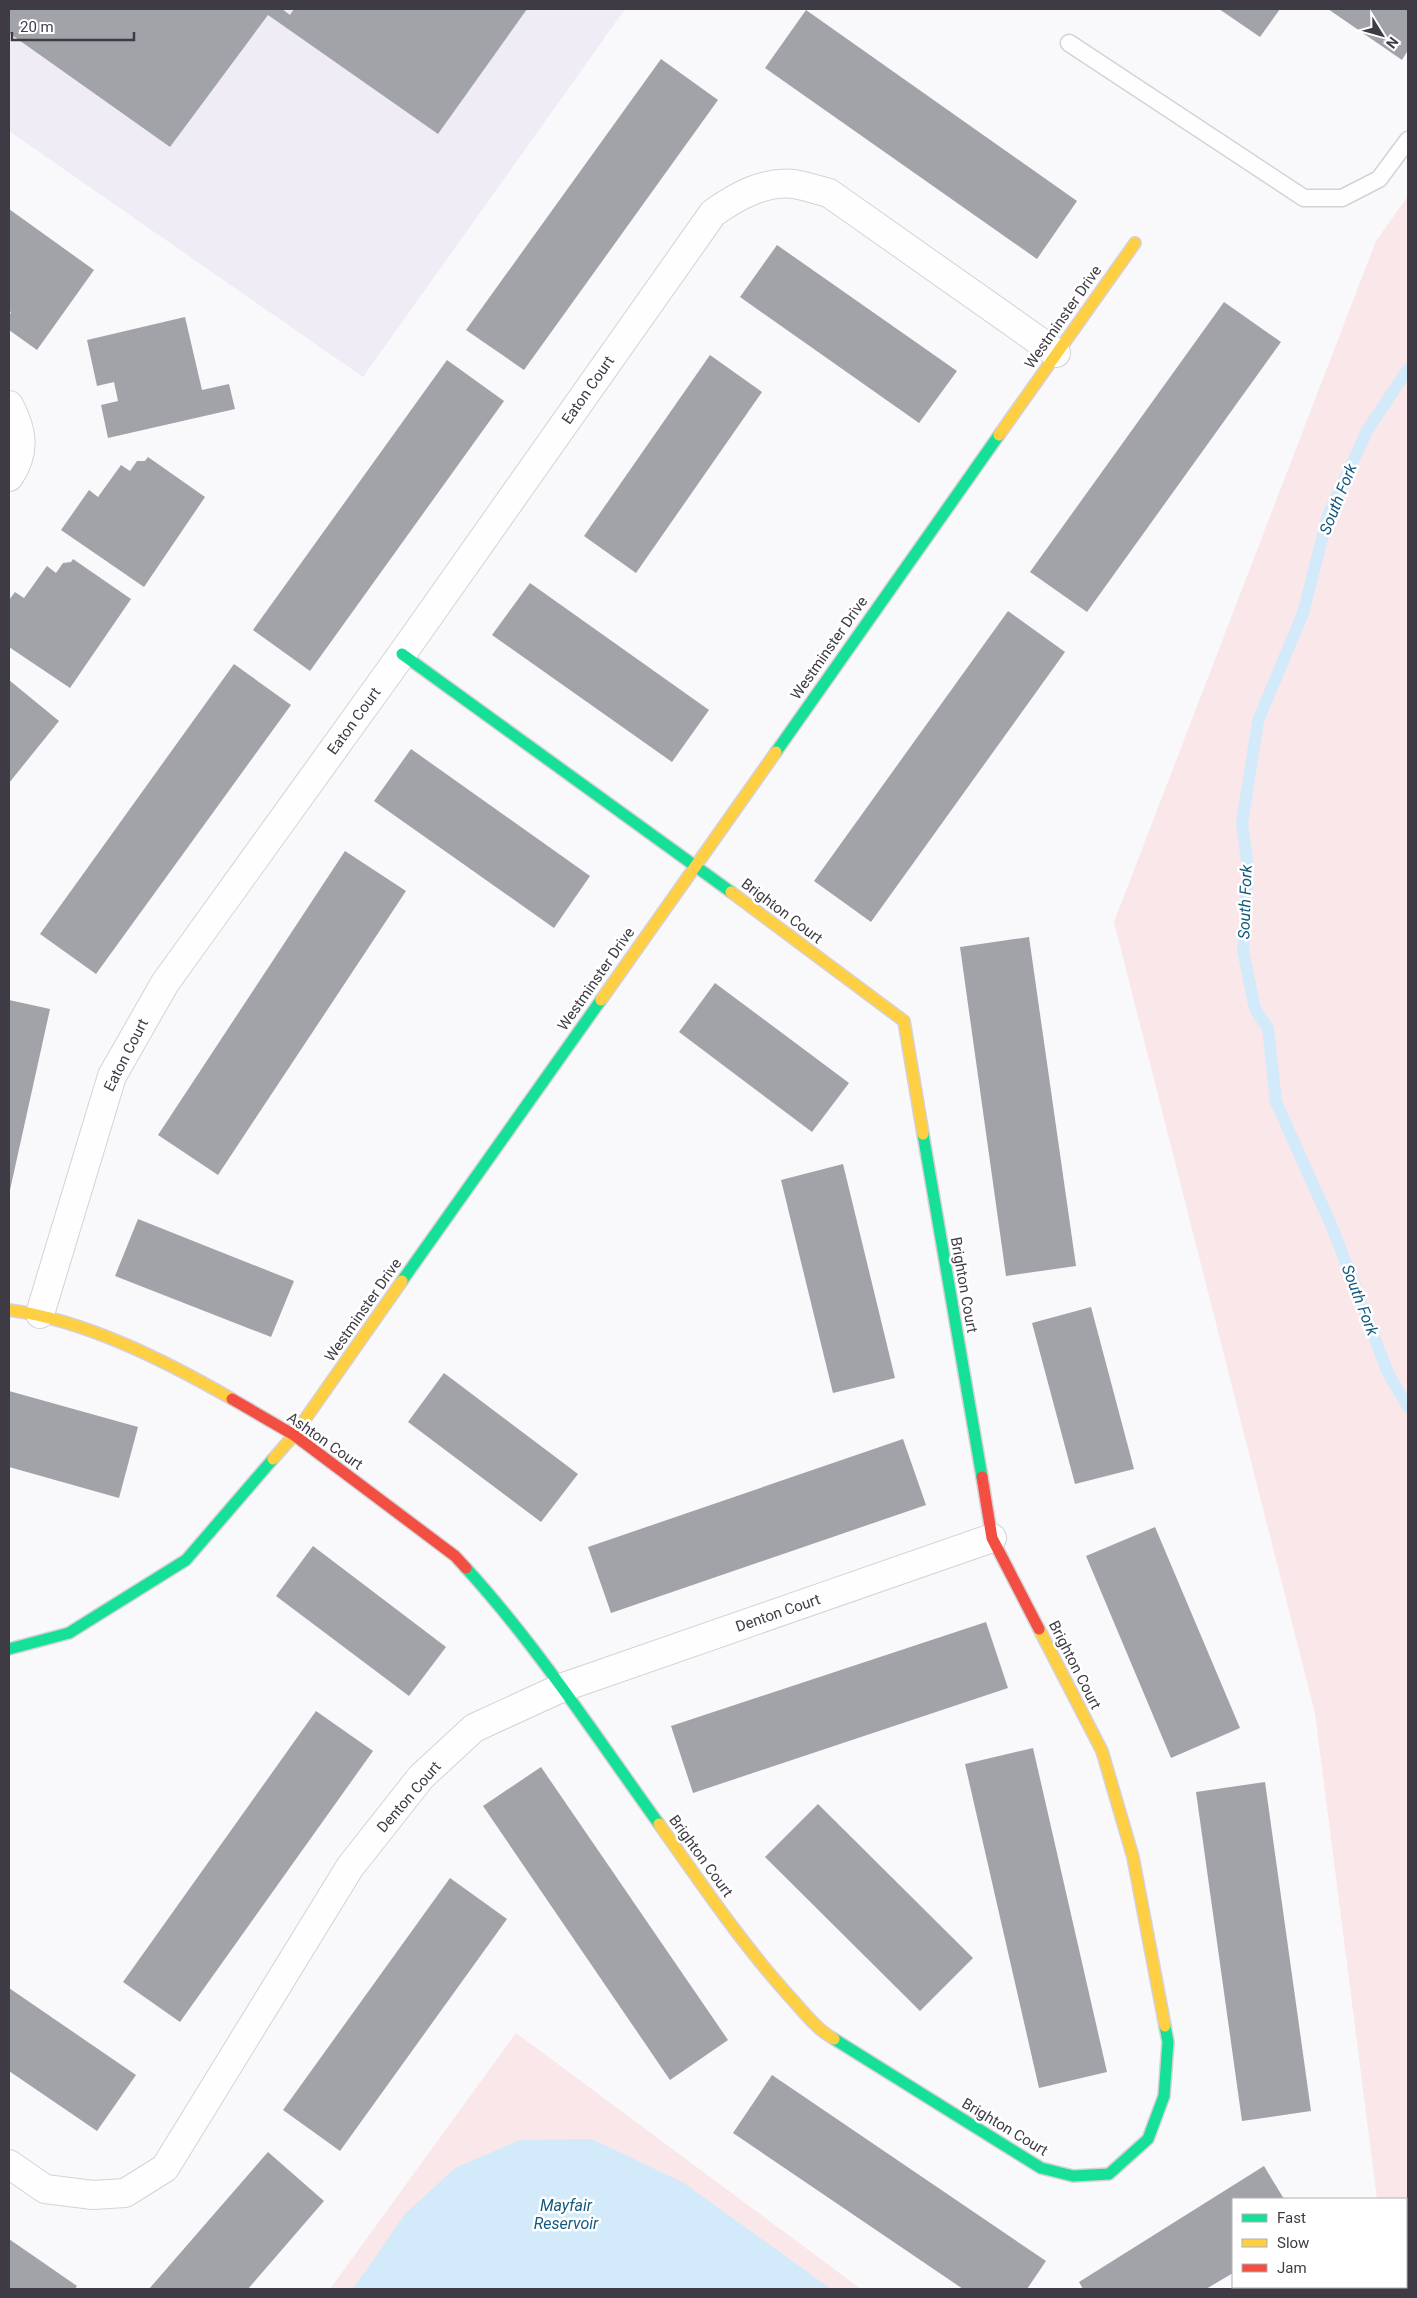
<svg xmlns="http://www.w3.org/2000/svg" width="1417" height="2298" font-family="Roboto,sans-serif">
  <rect width="100%" height="100%" fill="#f9f8fb"/>
  <polygon fill="#efecf5" points="9,9 625,9 363,377 9,131"/>
  <g fill="#fae7ea">
    <polygon points="1408,196 1408,2289 1389,2289 1388,2287 1406,2287 1406,2199 1377,2199 1315,1713 1114,922 1376,241"/>
    <polygon points="516,2033 861,2289 330,2289"/>
  </g>
  <polygon fill="#d2eafa" points="592,2139 684,2183 831,2289 353,2289 405,2214 455,2168 520,2140"/>
  <g fill="none" stroke-linecap="round" stroke-linejoin="round">
    <polyline stroke="#d2eafa" stroke-width="12" points="1408,369 1368,429 1328,515 1303,613 1258,721 1242,823 1248,870 1243,950 1255,1009 1268,1028 1276,1102 1332,1227 1388,1373 1408,1407"/>
  </g>
  <g fill="#a2a3a9">
    <polygon points="9,9 282,9 290,15 294,9 527,9 438,134 268,15 170,147 9,33"/>
    <polygon points="1219,9 1280,9 1260,37"/>
    <polygon points="1328,9 1408,9 1408,50 1402,60"/>
    <polygon points="806,10 1077,201 1037,259 765,68"/>
    <polygon points="661,59 718,100 524,370 466,330"/>
    <polygon points="9,209 94,270 37,350 9,330 9,316 11,312 9,311"/>
    <polygon points="777,245 957,371 919,423 740,297"/>
    <polygon points="1224,302 1281,342 1087,612 1030,572"/>
    <polygon points="185,317 202,390 229,384 235,409 108,438 101,405 118,401 114,382 97,386 87,340"/>
    <polygon points="710,355 762,392 636,573 584,536"/>
    <polygon points="447,360 504,401 310,671 253,630"/>
    <polygon points="148,457 205,497 144,587 61,530 89,490 98,497 121,465 130,471 137,461 145,461"/>
    <polygon points="73,559 131,599 70,688 9,647 9,600 15,592 24,598 47,566 56,573 63,563 71,562"/>
    <polygon points="530,583 709,710 672,762 492,635"/>
    <polygon points="1008,611 1065,652 871,922 814,881"/>
    <polygon points="234,664 291,705 96,974 40,934"/>
    <polygon points="9,680 59,721 9,783"/>
    <polygon points="411,749 590,876 554,928 374,801"/>
    <polygon points="345,851 406,891 218,1175 158,1135"/>
    <polygon points="1029,937 1076,1266 1006,1276 960,947"/>
    <polygon points="715,983 849,1083 812,1132 679,1032"/>
    <polygon points="9,1000 50,1009 10,1190 9,1190"/>
    <polygon points="843,1164 895,1378 833,1393 781,1180"/>
    <polygon points="138,1219 294,1281 271,1337 115,1276"/>
    <polygon points="1091,1307 1134,1469 1075,1484 1032,1323"/>
    <polygon points="444,1373 578,1474 541,1522 408,1422"/>
    <polygon points="9,1391 138,1427 119,1498 9,1467"/>
    <polygon points="903,1439 926,1505 611,1613 588,1547"/>
    <polygon points="1155,1527 1240,1728 1171,1758 1086,1556"/>
    <polygon points="313,1546 446,1647 409,1696 276,1596"/>
    <polygon points="986,1622 1008,1688 693,1793 671,1726"/>
    <polygon points="316,1711 373,1751 180,2022 123,1982"/>
    <polygon points="1033,1748 1107,2072 1039,2088 965,1764"/>
    <polygon points="541,1767 728,2040 670,2080 483,1806"/>
    <polygon points="1265,1782 1311,2111 1242,2121 1196,1792"/>
    <polygon points="818,1804 973,1958 920,2011 765,1857"/>
    <polygon points="450,1878 507,1919 340,2151 283,2110"/>
    <polygon points="9,1988 136,2075 97,2131 9,2071"/>
    <polygon points="772,2075 1046,2261 1027,2289 963,2289 733,2133"/>
    <polygon points="268,2152 324,2201 248,2289 149,2289"/>
    <polygon points="1264,2166 1284,2199 1233,2199 1233,2273 1206,2289 1083,2289 1079,2282"/>
    <polygon points="9,2239 77,2286 75,2289 9,2289"/>
  </g>
  <g fill="none" stroke-linecap="round" stroke-linejoin="round">
    <defs>
      <polyline id="lane" points="1069,43 1304,198 1342,198 1379,179 1408,140"/>
      <g id="street">
        <path d="M9,405C23,431 26,452 9,477"/>
        <path d="M40,1314L112,1076L165,983L402,654L713,213C737,196 764,181 794,184C805,186 818,190 829,193L1056,353"/>
        <polyline points="9,2164 45,2189 93,2195 125,2193 165,2168 350,1867 421,1777 474,1728 561,1688 992,1538"/>
      </g>
      <g id="fast">
        <polyline points="402,654 731,892"/>
        <polyline points="776,752 999,435"/>
        <polyline points="923,1134 982,1477"/>
        <polyline points="402,1281 601,1000"/>
        <path d="M466,1568C538,1647 597,1738 659,1824"/>
        <polyline points="9,1649 69,1633 186,1560 273,1459"/>
        <polyline points="834,2039 1041,2168 1073,2176 1109,2174 1148,2139 1164,2096 1168,2042 1165,2026"/>
      </g>
      <g id="slow">
        <polyline points="999,435 1135,243"/>
        <polyline points="731,892 904,1021 923,1134"/>
        <polyline points="601,1000 776,752"/>
        <path d="M9,1310C85,1320 166,1361 232,1399"/>
        <polyline points="273,1459 294,1435 402,1281"/>
        <polyline points="1039,1629 1102,1751 1133,1857 1165,2026"/>
        <path d="M659,1824C701,1883 742,1944 790,1997C804,2012 816,2029 834,2039"/>
      </g>
      <g id="jam">
        <polyline points="232,1399 294,1435 455,1556 466,1568"/>
        <polyline points="982,1477 992,1538 1039,1629"/>
      </g>
    </defs>
    <use href="#lane" stroke="#d4d2d8" stroke-width="19"/>
    <use href="#street" stroke="#d4d2d8" stroke-width="30"/>
    <use href="#fast" stroke="#d4d2d8" stroke-width="14"/>
    <use href="#slow" stroke="#d4d2d8" stroke-width="14"/>
    <use href="#jam" stroke="#d4d2d8" stroke-width="14"/>
    <use href="#lane" stroke="#fefefe" stroke-width="16"/>
    <use href="#street" stroke="#fefefe" stroke-width="28"/>
    <use href="#fast" stroke="#16e098" stroke-width="11"/>
    <use href="#slow" stroke="#ffcf43" stroke-width="11"/>
    <use href="#jam" stroke="#f24e42" stroke-width="11"/>
  </g>
  <g text-anchor="middle" dominant-baseline="central" stroke-width="5" stroke-linejoin="round" paint-order="stroke">
    <g font-size="15" fill="#3f3b45" stroke="#fff">
      <text transform="translate(1063 317) rotate(-55)">Westminster Drive</text>
      <text transform="translate(588 390) rotate(-55)">Eaton Court</text>
      <text transform="translate(829 648) rotate(-55)">Westminster Drive</text>
      <text transform="translate(354 721) rotate(-54)">Eaton Court</text>
      <text transform="translate(782 911) rotate(37)">Brighton Court</text>
      <text transform="translate(596 979) rotate(-55)">Westminster Drive</text>
      <text transform="translate(126 1055) rotate(-63)">Eaton Court</text>
      <text transform="translate(964 1285) rotate(80)">Brighton Court</text>
      <text transform="translate(363 1310) rotate(-55)">Westminster Drive</text>
      <text transform="translate(325 1441) rotate(35)">Ashton Court</text>
      <text transform="translate(778 1613) rotate(-19)">Denton Court</text>
      <text transform="translate(1075 1665) rotate(63)">Brighton Court</text>
      <text transform="translate(409 1797) rotate(-49)">Denton Court</text>
      <text transform="translate(701 1856) rotate(54)">Brighton Court</text>
      <text transform="translate(1005 2127) rotate(31)">Brighton Court</text>
    </g>
    <g font-size="16" font-style="italic" fill="#135a7f" stroke="#fff">
      <text transform="translate(1338 499) rotate(-68)">South Fork</text>
      <text transform="translate(1245 902) rotate(-88)">South Fork</text>
      <text transform="translate(1360 1300) rotate(69)">South Fork</text>
      <text x="566" y="2205">Mayfair<tspan x="566" dy="18">Reservoir</tspan></text>
    </g>
  </g>
  <rect width="1417" height="2298" fill="none" stroke="#3f3b45" stroke-width="20"/>
  <rect x="1232" y="2198" width="175" height="90" fill="#ffffff" stroke="#b2b1b5"/>
  <rect x="1242" y="2214" width="25" height="8" fill="#16e098" stroke="#b2b1b5"/>
  <text x="1277" y="2223" font-size="15" fill="#3f3b45">Fast</text>
  <rect x="1242" y="2239" width="25" height="8" fill="#ffcf43" stroke="#b2b1b5"/>
  <text x="1277" y="2248" font-size="15" fill="#3f3b45">Slow</text>
  <rect x="1242" y="2264" width="25" height="8" fill="#f24e42" stroke="#b2b1b5"/>
  <text x="1277" y="2273" font-size="15" fill="#3f3b45">Jam</text>
  <g transform="translate(1382 35) rotate(127)" stroke="#ffffff" stroke-width="4" paint-order="stroke">
  <path d="M0-4L9 19L0 12L-9 19Z" fill="#3f3b45"/>
  <text y="-8" font-size="14" font-weight="bold" text-anchor="middle" fill="#3f3b45">N</text>
  </g>
  <path d="M12 32v8h122v-8" fill="none" stroke="#3f3b45" stroke-width="2.5"/>
  <text x="20" y="32" font-size="15" fill="#3f3b45" stroke="#ffffff" stroke-width="4" paint-order="stroke">20 m</text>
</svg>
